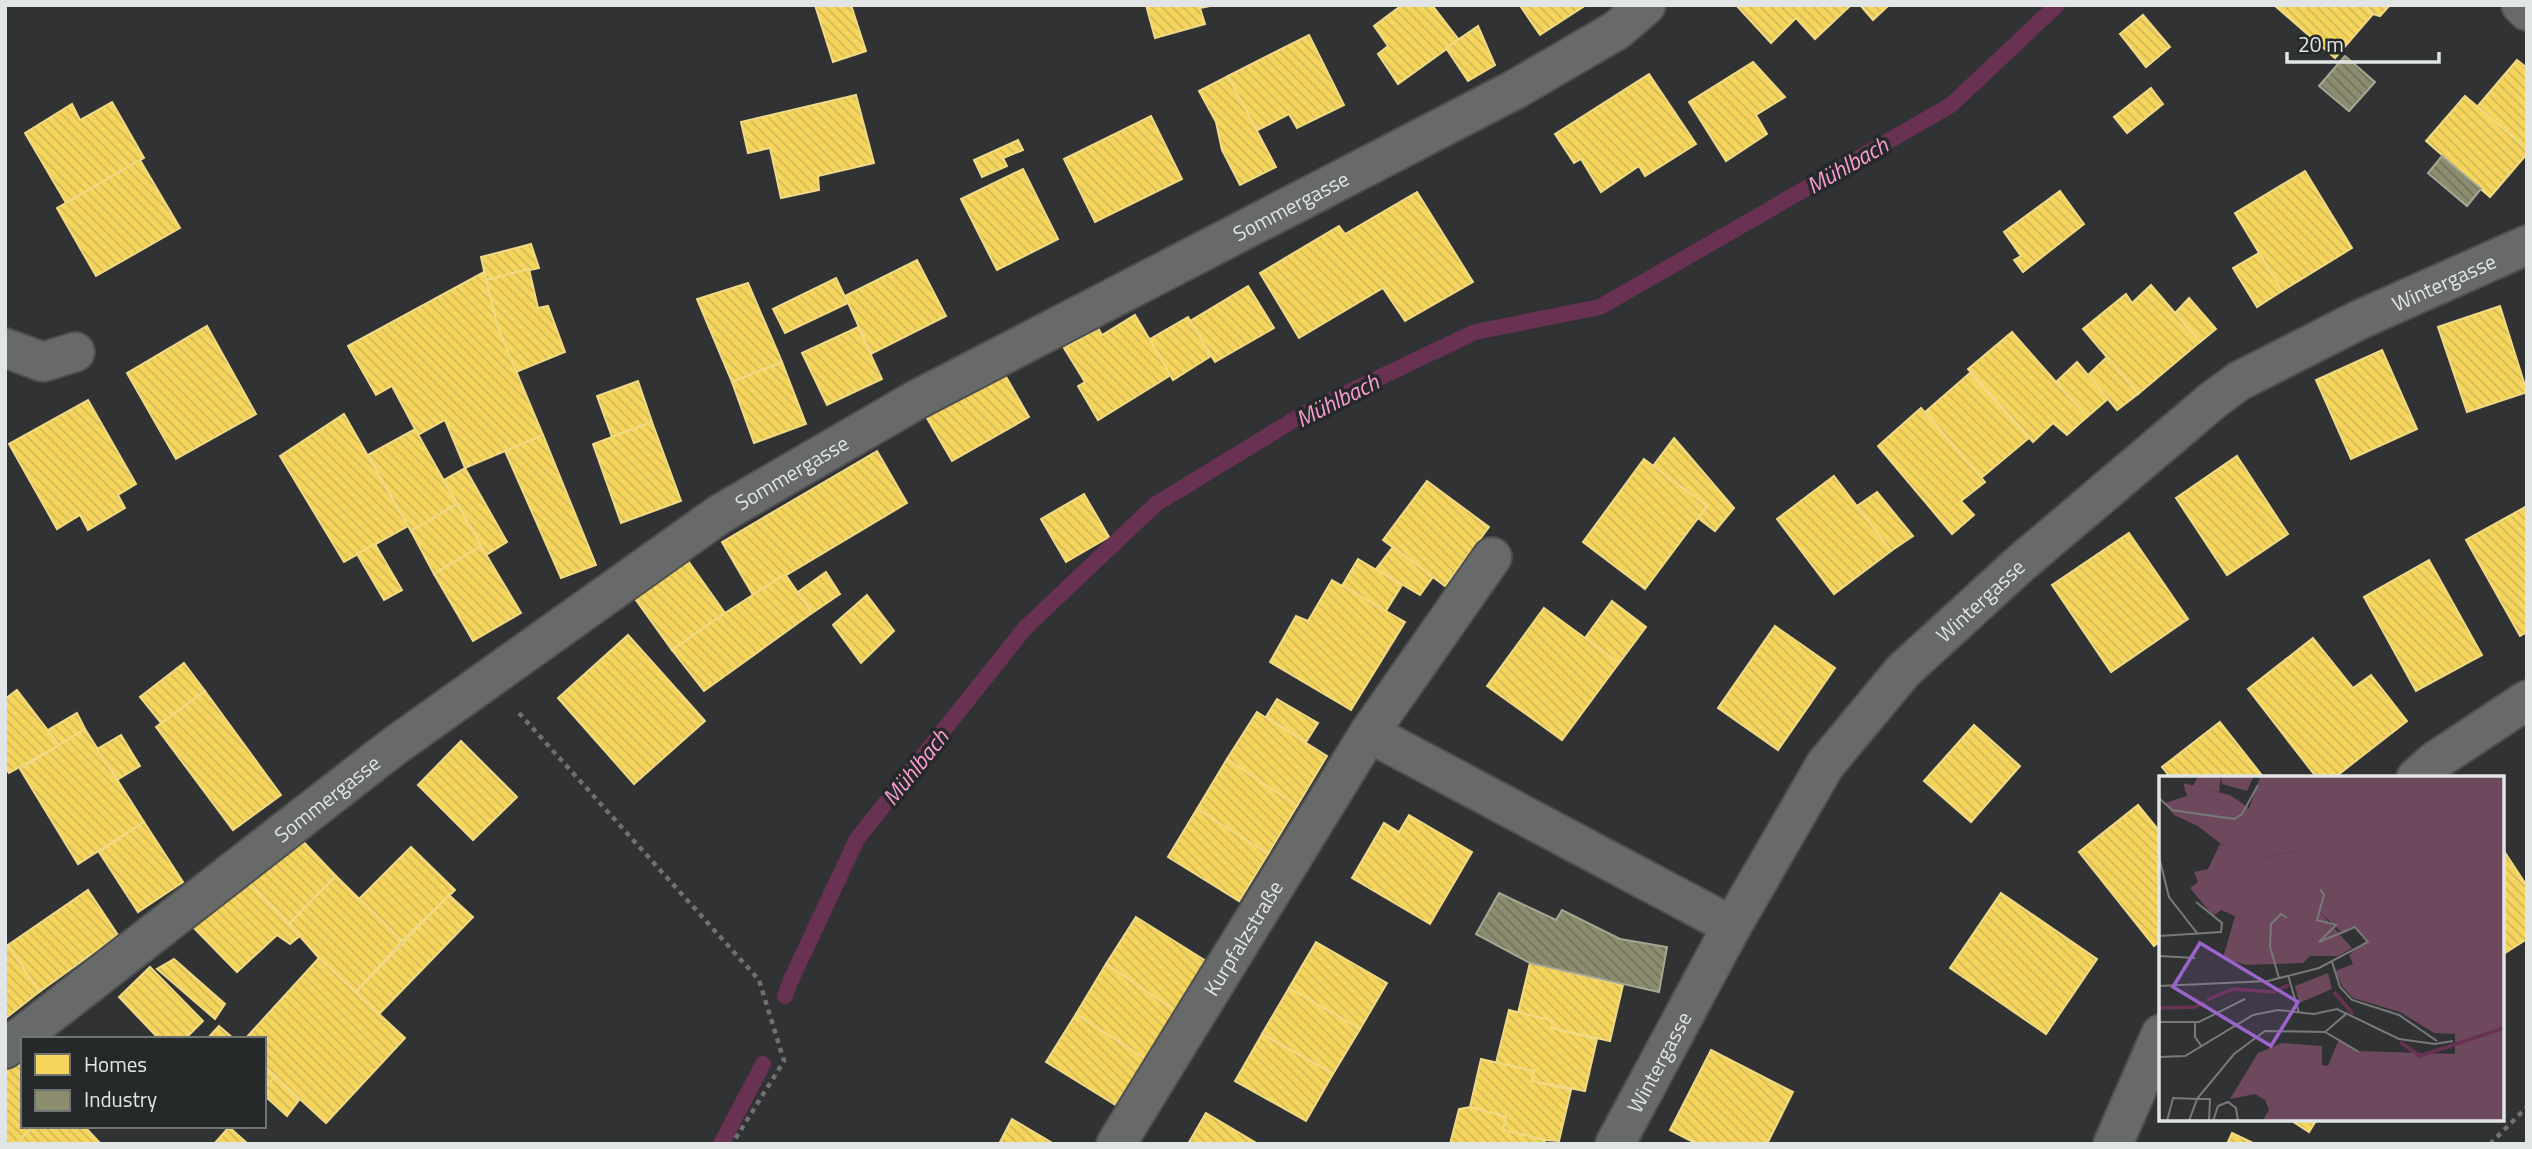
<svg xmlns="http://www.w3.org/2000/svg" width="2532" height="1149" font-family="'Titillium Web',sans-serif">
  <defs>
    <pattern id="homes-back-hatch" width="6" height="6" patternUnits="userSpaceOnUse" patternTransform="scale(1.75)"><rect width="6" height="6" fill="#f6d55c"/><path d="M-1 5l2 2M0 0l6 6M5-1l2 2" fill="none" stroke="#d2b857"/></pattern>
    <pattern id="industry-back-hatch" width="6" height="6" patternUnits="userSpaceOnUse" patternTransform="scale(1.75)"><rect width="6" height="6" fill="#8c8c6e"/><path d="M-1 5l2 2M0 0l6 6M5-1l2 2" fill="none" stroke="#737360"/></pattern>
  </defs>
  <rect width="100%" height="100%" fill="#313233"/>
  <g fill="url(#homes-back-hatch)" stroke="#f0da85" stroke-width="2">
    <polygon points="815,5 851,5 866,51 833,62"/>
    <polygon points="1146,5 1215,5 1200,8 1205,24 1155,38"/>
    <polygon points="1402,5 1432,5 1459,40 1398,84 1378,54 1388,46 1374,26"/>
    <polygon points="1522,5 1586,5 1540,35 1521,7"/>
    <polygon points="1736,5 1851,5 1815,39 1796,18 1771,43"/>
    <polygon points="1860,5 1889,5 1873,20"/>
    <polygon points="2274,5 2364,5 2373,14 2335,58"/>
    <polygon points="2364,5 2390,5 2380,16 2373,14"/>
    <polygon points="2143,15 2170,47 2146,67 2120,34"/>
    <polygon points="1478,26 1495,65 1468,81 1446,48"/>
    <polygon points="1309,35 1344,105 1297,128 1289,114 1256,131 1228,76"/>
    <polygon points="2517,60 2527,68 2527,149 2477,107"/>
    <polygon points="1753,62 1785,97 1756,115 1767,134 1726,161 1689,102"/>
    <polygon points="1649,74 1696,144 1645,176 1639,166 1601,192 1581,159 1574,163 1555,134"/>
    <polygon points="1228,76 1276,167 1240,185 1222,150 1216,122 1199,91"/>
    <polygon points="2151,88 2163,104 2127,133 2114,117"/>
    <polygon points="856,95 874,163 818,176 819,190 781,198 770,148 748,153 741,122"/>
    <polygon points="2465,96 2527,149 2527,154 2490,197 2426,141"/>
    <polygon points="112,102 144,158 66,203 25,133 72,104 80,120"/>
    <polygon points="1151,116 1182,179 1095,222 1064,159"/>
    <polygon points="1018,140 1023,150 1003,158 1007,166 982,177 974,160"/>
    <polygon points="140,160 180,228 96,276 57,208"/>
    <polygon points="1023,169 1058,239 997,270 961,199"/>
    <polygon points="2305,171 2352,248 2282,291 2235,213"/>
    <polygon points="2060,191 2084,224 2023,272 2014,260 2021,256 2004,232"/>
    <polygon points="1417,192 1473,282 1405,321 1383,288 1299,338 1260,273 1339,226 1345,234"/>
    <polygon points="531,244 539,268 486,280 481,257"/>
    <polygon points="2259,253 2282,291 2257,307 2233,268"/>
    <polygon points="917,260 946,316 871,354 845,296"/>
    <polygon points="529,269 538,308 548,306 565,352 516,372 498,328 486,280"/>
    <polygon points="484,272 498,328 543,435 465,468 445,420 418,435 392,386 376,395 348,346"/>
    <polygon points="836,278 848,303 785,333 773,309"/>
    <polygon points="748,283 782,362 732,382 697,299"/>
    <polygon points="2151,285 2200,342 2138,394 2083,329 2126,294 2132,303"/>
    <polygon points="1248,286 1274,328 1215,362 1190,321"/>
    <polygon points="2189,298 2216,329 2200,342 2175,313"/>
    <polygon points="2500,306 2527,392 2467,412 2438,327"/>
    <polygon points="1135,315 1171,375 1098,420 1078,386 1085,382 1064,348 1098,328 1102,335"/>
    <polygon points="1188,317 1211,356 1173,380 1150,339"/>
    <polygon points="207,326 256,414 176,459 127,373"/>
    <polygon points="858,327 882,379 827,405 802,353"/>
    <polygon points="2012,332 2087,417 2067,435 2053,423 2033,442 1968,369"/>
    <polygon points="2382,350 2417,429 2351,459 2316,380"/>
    <polygon points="2107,357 2138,394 2117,410 2088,375"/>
    <polygon points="997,361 1029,417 952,461 920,406"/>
    <polygon points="782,362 806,424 754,443 732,382"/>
    <polygon points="2077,362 2108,399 2087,417 2056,382"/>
    <polygon points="1970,373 2029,438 1981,478 1925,412"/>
    <polygon points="638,381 652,422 612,437 597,396"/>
    <polygon points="88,400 136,484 118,495 125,508 88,530 80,515 57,529 9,444"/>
    <polygon points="1921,408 1985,482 1961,501 1974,515 1952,534 1878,446"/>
    <polygon points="344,414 408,526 344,562 280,456"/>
    <polygon points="652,422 681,501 621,523 593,444"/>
    <polygon points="415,429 457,504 411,531 368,455"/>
    <polygon points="543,435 596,565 561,578 505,451"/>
    <polygon points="1674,438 1734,508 1715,531 1698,518 1707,506 1653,466"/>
    <polygon points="877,451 907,503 753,595 722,542"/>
    <polygon points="2237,456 2288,534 2227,575 2176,498"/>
    <polygon points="1644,459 1707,506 1645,589 1583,542"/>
    <polygon points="465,468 507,542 486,555 444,480"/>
    <polygon points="1834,476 1891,551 1834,594 1777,519"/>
    <polygon points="1427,481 1489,527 1445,586 1383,540"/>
    <polygon points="1877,492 1913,536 1891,551 1857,506"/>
    <polygon points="1084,494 1109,537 1066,562 1041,519"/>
    <polygon points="457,504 481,546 434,574 411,531"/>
    <polygon points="2527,506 2527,632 2520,636 2466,540"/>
    <polygon points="2129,533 2188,619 2111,672 2052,585"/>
    <polygon points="375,544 402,590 384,600 357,554"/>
    <polygon points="481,546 521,613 473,641 434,574"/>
    <polygon points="1393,547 1433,577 1420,595 1376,569"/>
    <polygon points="681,551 725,613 672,650 628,589"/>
    <polygon points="1358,559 1402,585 1386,611 1342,586"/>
    <polygon points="2429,560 2482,655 2416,691 2364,597"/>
    <polygon points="826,572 840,594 812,613 798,592"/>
    <polygon points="785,574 812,613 704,691 672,650 725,613"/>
    <polygon points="1332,580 1405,622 1351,710 1270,662 1296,616 1308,621"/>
    <polygon points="867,595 894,631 861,663 833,625"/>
    <polygon points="1612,601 1646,627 1619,663 1585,638"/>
    <polygon points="1544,608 1619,663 1562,740 1487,686"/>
    <polygon points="1775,626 1835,668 1778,750 1718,708"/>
    <polygon points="628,635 705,721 634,784 558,698"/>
    <polygon points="2313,638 2353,688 2371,675 2407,721 2334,778 2317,778 2248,689"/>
    <polygon points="184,663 205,691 162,724 140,697"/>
    <polygon points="17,690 59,745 9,773 5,767 5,699"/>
    <polygon points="205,691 281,795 233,830 156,727"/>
    <polygon points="1277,699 1318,723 1306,742 1266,717"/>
    <polygon points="1257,712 1327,756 1297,806 1227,759"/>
    <polygon points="77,713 85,729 59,745 48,730"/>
    <polygon points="2220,722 2264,778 2171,778 2162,767"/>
    <polygon points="1974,725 2020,766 1971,822 1924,781"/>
    <polygon points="85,729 144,822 78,864 20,769"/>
    <polygon points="121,735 140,766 117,780 97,749"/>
    <polygon points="461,741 517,797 473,840 418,785"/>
    <polygon points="1227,759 1297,806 1268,854 1197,809"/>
    <polygon points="2138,805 2161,833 2161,940 2154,946 2079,852"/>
    <polygon points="1197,809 1268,854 1239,901 1168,857"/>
    <polygon points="1409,815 1472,852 1430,924 1352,878 1384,823 1399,832"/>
    <polygon points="144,822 183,882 138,912 99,852"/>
    <polygon points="297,835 336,876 289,924 245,879"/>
    <polygon points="411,847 455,890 402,941 359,899"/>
    <polygon points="2502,848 2527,886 2527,939 2502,955"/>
    <polygon points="336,876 402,941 356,992 319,958 289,924"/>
    <polygon points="245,879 300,936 290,944 277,935 237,972 191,925"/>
    <polygon points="88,890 118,935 39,992 8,945"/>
    <polygon points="2001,893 2097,959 2046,1034 1950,968"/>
    <polygon points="449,895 473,917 379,1014 356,992"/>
    <polygon points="1136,917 1206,961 1176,1011 1106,964"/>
    <polygon points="1316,942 1387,983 1360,1029 1289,988"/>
    <polygon points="8,945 39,992 6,1018 5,947"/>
    <polygon points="319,958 405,1038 326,1123 264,1066 264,1039 245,1039"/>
    <polygon points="174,959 225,1004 215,1019 157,969"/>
    <polygon points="1530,963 1623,985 1610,1041 1551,1028 1553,1021 1518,1013"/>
    <polygon points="1106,964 1176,1011 1147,1060 1076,1014"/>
    <polygon points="150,967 203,1021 185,1039 159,1039 119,997"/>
    <polygon points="1289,988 1360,1029 1333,1074 1262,1034"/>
    <polygon points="1509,1010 1553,1021 1551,1028 1597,1039 1585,1091 1532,1081 1534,1071 1496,1063"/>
    <polygon points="1076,1014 1147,1060 1117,1106 1046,1062"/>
    <polygon points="219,1026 234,1039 207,1039"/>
    <polygon points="1262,1034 1333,1074 1306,1121 1235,1081"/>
    <polygon points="1711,1050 1793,1092 1767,1144 1697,1144 1670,1130"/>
    <polygon points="20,1059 23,1062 23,1126 34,1126 15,1144 5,1144 5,1072"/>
    <polygon points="1481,1059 1534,1071 1532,1081 1571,1090 1559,1141 1545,1140 1503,1130 1506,1117 1470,1107"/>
    <polygon points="264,1066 275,1076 264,1090"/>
    <polygon points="275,1076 299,1100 287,1116 264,1095 264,1090"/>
    <polygon points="1470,1107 1506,1117 1503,1130 1545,1140 1544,1144 1450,1144 1459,1109"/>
    <polygon points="1206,1113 1258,1144 1188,1144"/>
    <polygon points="1012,1119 1054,1144 999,1144"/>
    <polygon points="2289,1119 2317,1119 2309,1132"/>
    <polygon points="34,1126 84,1126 101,1144 15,1144"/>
    <polygon points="229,1127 248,1144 214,1144"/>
    <polygon points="2232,1133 2255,1144 2227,1144"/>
  </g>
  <g fill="url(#industry-back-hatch)" stroke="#a6a792" stroke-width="2">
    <polygon points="2345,56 2375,82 2349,111 2319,86"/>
    <polygon points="2442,156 2481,189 2467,206 2428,173"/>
    <polygon points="1499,893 1556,920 1562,910 1620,939 1667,947 1659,992 1530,963 1476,934"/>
  </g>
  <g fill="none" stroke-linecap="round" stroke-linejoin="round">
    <g stroke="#693253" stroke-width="16">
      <polyline points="785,996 790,982 857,839 1025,628 1156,504 1305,413 1475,332 1600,307 1951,105 2057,5"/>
      <polyline points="721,1144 763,1064"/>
    </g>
    <defs>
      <g id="street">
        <polyline points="2521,5 2527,11"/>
        <polyline points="5,348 43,362 75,352"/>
        <polyline points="1369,733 1732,926"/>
        <polyline points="2416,778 2435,761 2527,700"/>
        <path id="s1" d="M5,1049L393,747L720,514L916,400L1514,90L1617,30L1646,5"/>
        <path id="s2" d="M1116,1144L1369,733L1492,557"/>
        <path id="s3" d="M1615,1144L1732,926L1825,765L1903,671L2021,563L2212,401L2239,381L2361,319L2527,245"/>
        <polyline points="2113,1144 2161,1034"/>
      </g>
    </defs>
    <use href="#street" stroke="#4e4f4f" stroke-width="42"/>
    <g stroke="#6f7070" stroke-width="4.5" stroke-dasharray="5 5" stroke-linecap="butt">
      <polyline points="519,713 759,980 784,1061 732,1144"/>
      <polyline points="2490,1144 2527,1107"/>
    </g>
    <use href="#street" stroke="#686a6a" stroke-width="38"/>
  </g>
  <g text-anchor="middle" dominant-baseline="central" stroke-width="7" stroke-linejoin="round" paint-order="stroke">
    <g font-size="21" fill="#e2e5e5" stroke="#26292a">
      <text stroke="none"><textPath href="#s1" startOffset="1542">Sommergasse</textPath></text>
      <text stroke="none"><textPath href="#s3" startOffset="1227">Wintergasse</textPath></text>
      <text stroke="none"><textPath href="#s1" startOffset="976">Sommergasse</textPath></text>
      <text stroke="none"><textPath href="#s3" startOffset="660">Wintergasse</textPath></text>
      <text stroke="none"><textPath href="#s1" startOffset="408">Sommergasse</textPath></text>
      <text stroke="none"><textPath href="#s2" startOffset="242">Kurpfalzstraße</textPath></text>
      <text stroke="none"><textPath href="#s3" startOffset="93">Wintergasse</textPath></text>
    </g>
    <g font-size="23" font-style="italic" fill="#fb9dd1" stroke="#26292a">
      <text transform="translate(1847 165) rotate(-30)">Mühlbach</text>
      <text transform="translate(1337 400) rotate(-27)">Mühlbach</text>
      <text transform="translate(915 767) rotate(-51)">Mühlbach</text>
    </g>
  </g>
  <g transform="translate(2159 776)">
    <rect width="345" height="345" fill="#313233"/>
    <path d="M62,0H95L88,15L63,8ZM98,0H345V345H103L110,334L106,324L96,318L71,323L99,277L123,267L163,270V289L169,290L180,263L200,275L296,278V258L275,257L241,236L194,222L184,211L176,195L194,188L190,179L208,164L197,150L184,158L161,136L171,109L182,113L158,81L133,75L94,85L80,82L39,50L15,39L6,27L28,20L24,7L71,19L90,32L101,2Z" fill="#6e485d"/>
    <path d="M39,0H62L60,16L34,10ZM61,68L94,85L133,75L189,85L183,114L171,110L161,136L193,172L179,180H151L144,187L87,189L64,182L76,140L62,134L54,140L31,112L39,106L35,96L49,93Z" fill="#6e485d"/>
    <path d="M169,197L173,213L140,227L136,210Z" fill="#6e485d"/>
    <path fill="none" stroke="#693253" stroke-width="3.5" d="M175,216L194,238M48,224L74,213L114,216L130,209M0,232L36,231L46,226M241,266L261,280L345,252"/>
    <path fill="none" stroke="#787a7a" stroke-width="2" d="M0,22L13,34L75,43L83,38L99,9M0,81L10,121L38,157M0,160L62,156L63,147L37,126M160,166L177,149L158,144L165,119L161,113M0,180L36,182M173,186L181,211L193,224L240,239L278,265M129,199L140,237M120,202L111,171L112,148L122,138L128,142M0,210L109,205L160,192L209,166L196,151L160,166M0,246H40L86,223M36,247V261L43,271M166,256L187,238M0,281L26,280L94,239L119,234L155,238L178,233L240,263L276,268L294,265M8,345L14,322L38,323L75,278L106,255L166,256L200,276M30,345L38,323H51L50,345M54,345L59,330L69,326L77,332L79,345"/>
    <path fill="#9a64ca" fill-opacity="0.15" stroke="#9a64ca" stroke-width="3.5" d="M41,167L139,226L112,270L14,211Z"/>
    <rect width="345" height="345" fill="none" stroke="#e2e5e5" stroke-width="3.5"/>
  </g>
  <rect width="2532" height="1149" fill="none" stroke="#e2e5e5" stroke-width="14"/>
  <rect x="21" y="1037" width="245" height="91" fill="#26292a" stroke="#717475" stroke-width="2"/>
  <rect x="35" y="1054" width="35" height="21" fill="#f6d55c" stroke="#717475" stroke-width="2"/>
  <text x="84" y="1072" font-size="21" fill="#e2e5e5">Homes</text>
  <rect x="35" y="1090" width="35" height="21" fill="#8c8c6e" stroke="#717475" stroke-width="2"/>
  <text x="84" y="1107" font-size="21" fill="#e2e5e5">Industry</text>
  <path d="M2287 52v10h152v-10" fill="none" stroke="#e2e5e5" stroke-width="3.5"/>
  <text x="2298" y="52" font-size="21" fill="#e2e5e5" stroke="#26292a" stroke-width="5" paint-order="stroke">20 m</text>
</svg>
